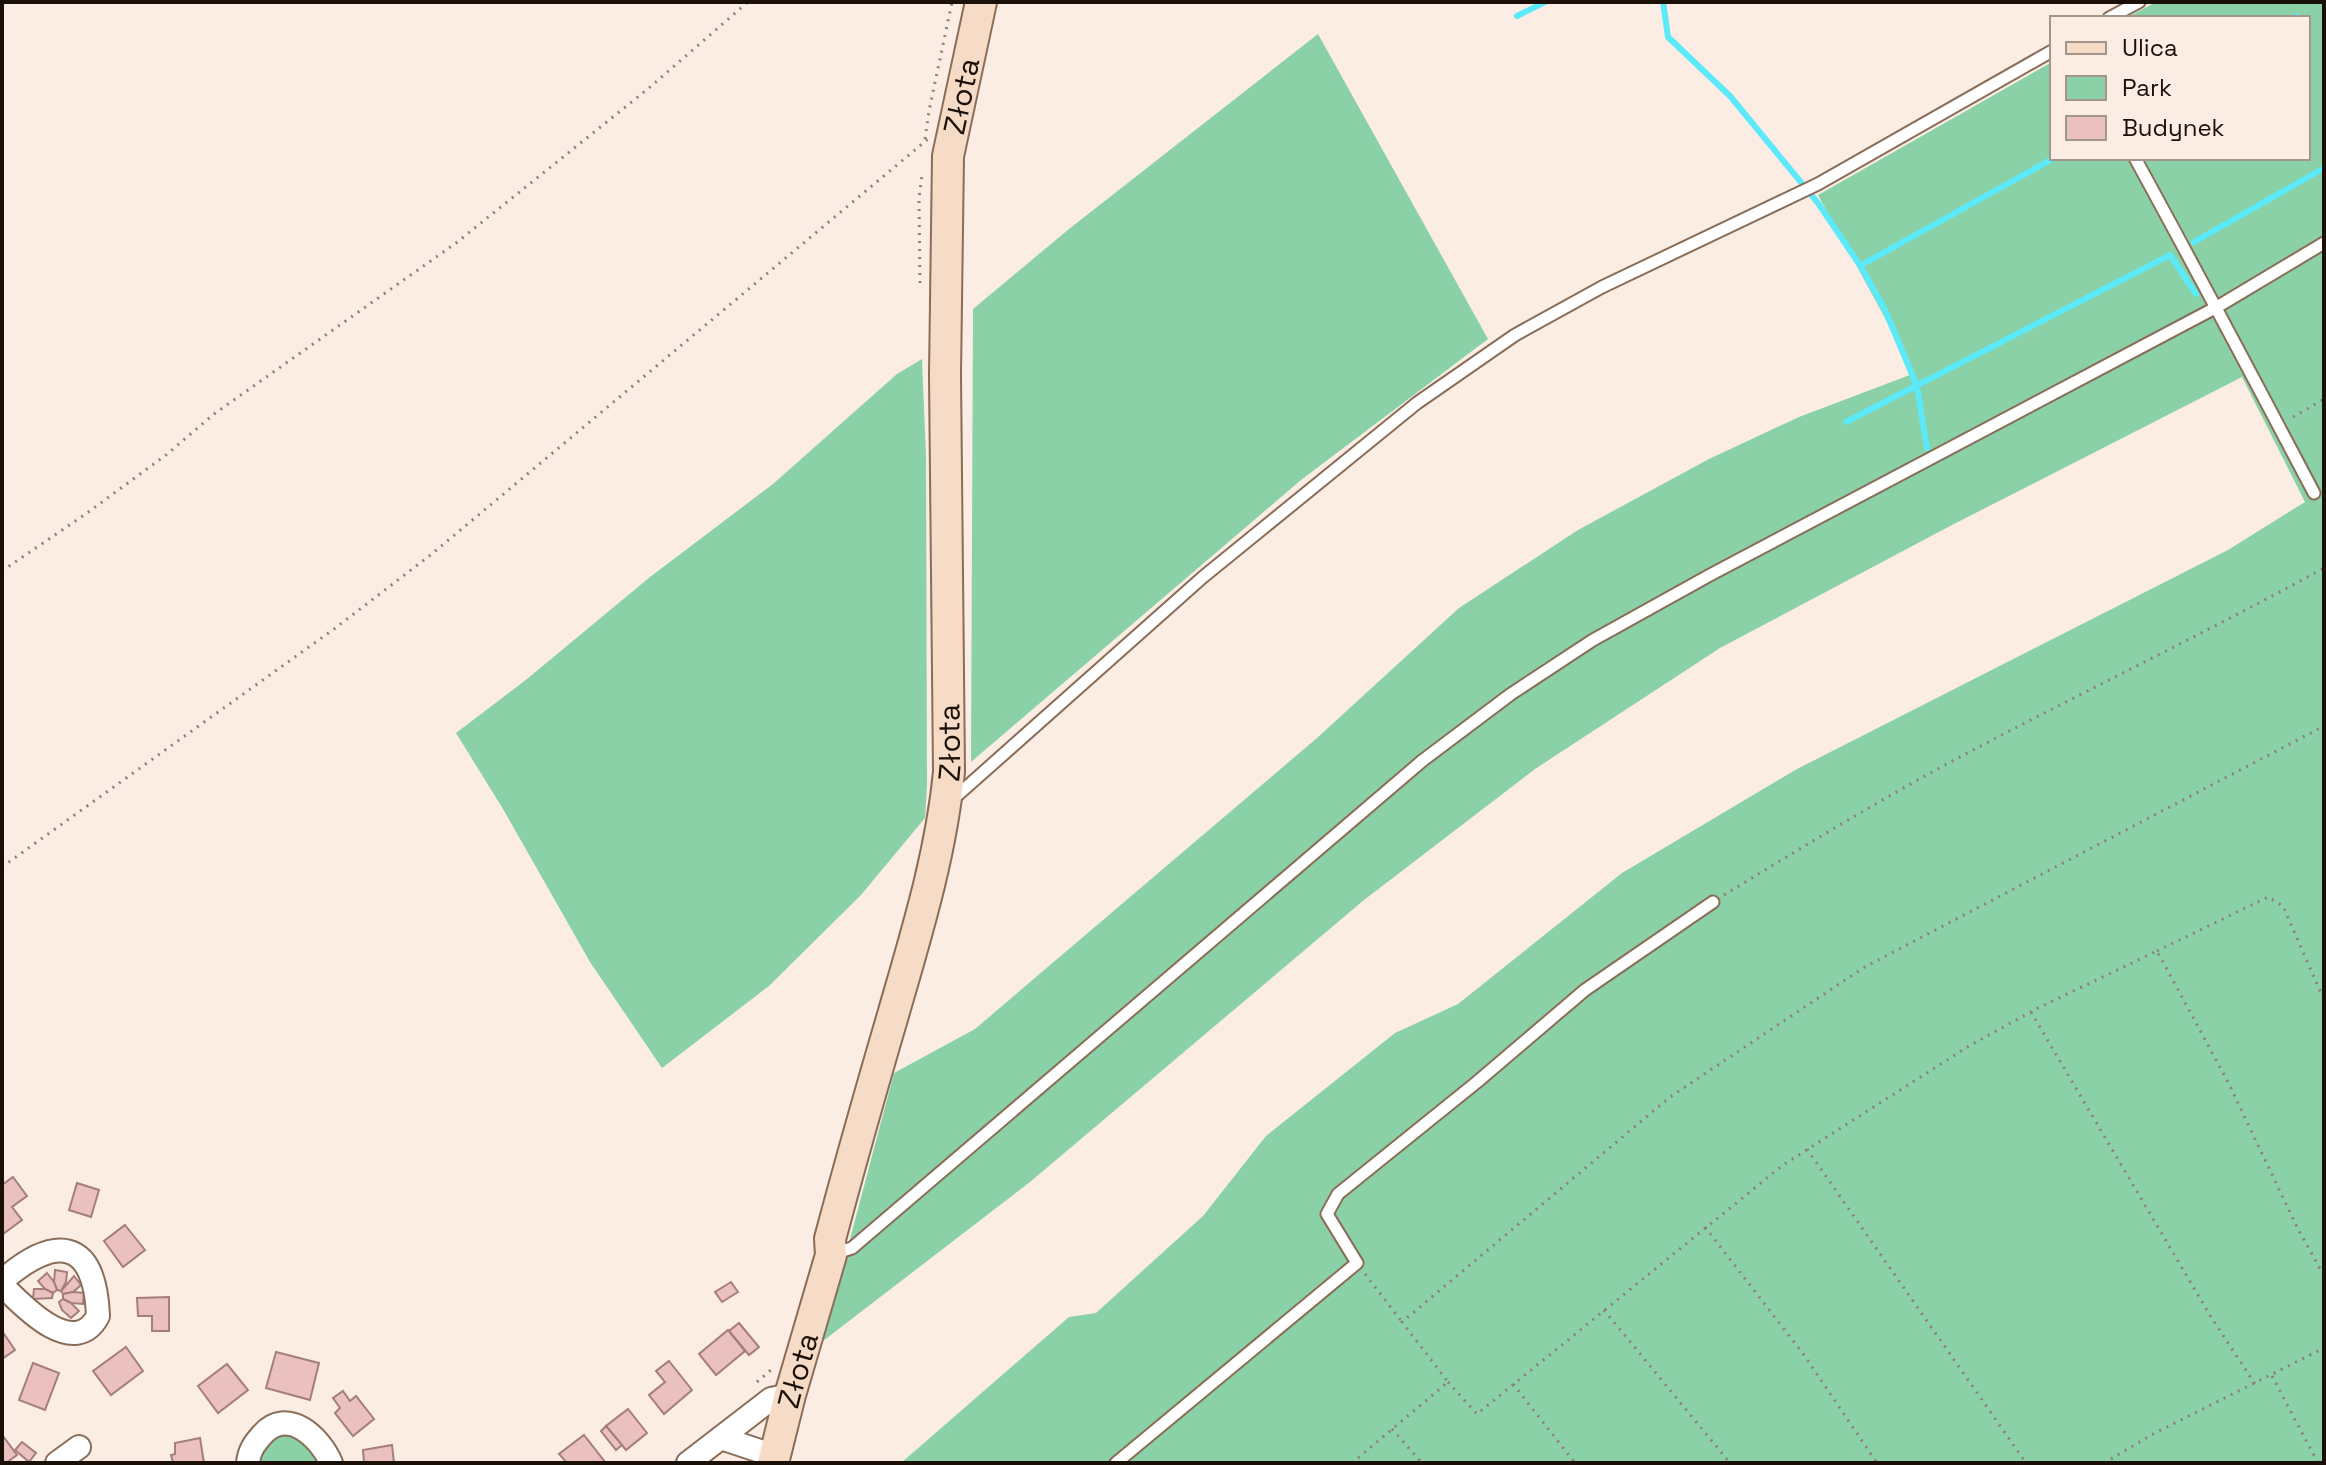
<svg xmlns="http://www.w3.org/2000/svg" width="2326" height="1465" font-family="'Space Grotesk',sans-serif">
  <rect width="100%" height="100%" fill="#fbede4"/>
  <g fill="#8ad1a7">
    <polygon points="2156,2 2324,2 2324,1463 901,1463 1069,1317 1096,1313 1203,1216 1266,1136 1395,1033 1458,1004 1622,873 1797,769 2228,550 2305,502 2242,377 1952,525 1720,648 1535,769 1364,900 1030,1182 823,1341 894,1073 975,1029 1317,738 1459,608 1578,530 1709,459 1799,417 1915,373 1818,195 2052,62 2052,158 2308,158 2308,18 2126,18"/>
    <polygon points="1318,34 1488,339 1301,480 971,762 973,309 1069,229"/>
    <polygon points="922,359 926,456 927,786 925,818 861,895 769,986 662,1068 590,962 503,809 456,733 527,679 650,577 773,484 897,374"/>
    <path d="M281,1431C298,1435 314,1447 322,1463H255L256,1454Z"/>
  </g>
  <g fill="none" stroke-linecap="round" stroke-linejoin="round">
    <g stroke="#5ce9f9" stroke-width="6">
      <polyline points="1663,2 1668,37 1730,96 1818,203 1861,267 1885,310 1917,386 1927,448"/>
      <polyline points="1517,16 1545,2"/>
      <polyline points="2294,18 2297,16"/>
      <polyline points="2194,242 2324,168"/>
      <polyline points="1865,263 2054,158"/>
      <polyline points="1846,422 2170,255 2196,294"/>
    </g>
  </g>
  <g fill="#ebc1c0" stroke="#a47d7c" stroke-width="2">
    <polygon points="13,1177 27,1196 12,1207 22,1220 3,1234 2,1185"/>
    <polygon points="77,1183 99,1190 91,1217 69,1210"/>
    <polygon points="125,1225 145,1250 123,1267 104,1241"/>
    <polygon points="55,1270 67,1272 66,1282 61,1291 57,1290 54,1282"/>
    <polygon points="47,1273 54,1282 57,1290 53,1293 45,1289 38,1281"/>
    <polygon points="74,1276 81,1285 73,1292 63,1294 61,1291"/>
    <polygon points="731,1282 738,1292 722,1302 715,1292"/>
    <polygon points="34,1289 45,1289 53,1293 52,1298 33,1299"/>
    <polygon points="73,1292 84,1293 83,1304 71,1303 63,1299 63,1294"/>
    <polygon points="169,1297 169,1331 152,1331 152,1316 138,1316 137,1298"/>
    <polygon points="63,1299 71,1303 79,1311 71,1318 62,1310 59,1302"/>
    <polygon points="739,1323 759,1347 749,1355 729,1331"/>
    <polygon points="728,1330 745,1351 716,1375 699,1354"/>
    <polygon points="2,1331 15,1350 2,1359"/>
    <polygon points="126,1347 143,1371 111,1395 93,1371"/>
    <polygon points="276,1352 319,1363 310,1400 266,1388"/>
    <polygon points="669,1361 692,1390 664,1414 649,1395 665,1382 656,1371"/>
    <polygon points="33,1363 59,1373 45,1410 19,1400"/>
    <polygon points="227,1364 248,1390 218,1413 198,1386"/>
    <polygon points="343,1391 350,1401 356,1396 374,1419 353,1436 335,1413 340,1408 333,1398"/>
    <polygon points="628,1409 647,1433 626,1450 606,1426"/>
    <polygon points="606,1426 622,1445 616,1450 601,1431"/>
    <polygon points="584,1435 605,1462 603,1463 567,1463 559,1454"/>
    <polygon points="3,1436 17,1455 6,1463 2,1463"/>
    <polygon points="200,1438 204,1463 173,1463 171,1455 175,1454 175,1443"/>
    <polygon points="22,1442 36,1453 29,1462 15,1450"/>
    <polygon points="392,1445 394,1463 364,1463 363,1450"/>
  </g>
  <g fill="none" stroke-linecap="round" stroke-linejoin="round">
    <defs>
      <g id="lane">
        <polyline points="2109,18 2139,2"/>
        <path d="M2135,158C2196,269 2255,381 2314,493"/>
        <polyline points="952,800 1203,577 1417,403 1515,335 1602,287 1818,184 2052,51"/>
        <polyline points="833,1254 852,1248 1422,761 1511,694 1593,640 1710,575 2217,307 2324,243"/>
        <polyline points="1116,1463 1357,1263 1327,1214 1338,1194 1477,1082 1585,990 1713,902"/>
      </g>
      <g id="street">
        <path d="M2,1281C54,1235 95,1237 98,1316C74,1361 22,1305 2,1285"/>
        <polyline points="721,1438 775,1456"/>
        <polyline points="57,1463 79,1447"/>
        <path d="M248,1463C249,1451 254,1444 262,1435C287,1406 320,1437 331,1463"/>
        <polyline points="688,1463 771,1399 790,1395"/>
      </g>
      <g id="secondary">
        <path id="s1" d="M773,1463L790,1395L831,1255L830,1239C850,1164 871,1090 893,1015C916,935 941,855 949,772L945,375L948,156L981,2"/>
      </g>
    </defs>
    <use href="#lane" stroke="#8a6d58" stroke-width="15"/>
    <use href="#street" stroke="#8a6d58" stroke-width="26"/>
    <use href="#secondary" stroke="#8a6d58" stroke-width="34"/>
    <g stroke="#8c8077" stroke-width="3" stroke-dasharray="2 6" stroke-linecap="butt">
      <polyline points="925,139 929,111 952,2"/>
      <polyline points="920,283 919,198 922,175"/>
      <polyline points="2293,417 2324,399"/>
      <polyline points="2,571 87,513 166,455 214,414 456,243 649,88 748,2"/>
      <polyline points="2,867 334,629 433,553 928,139"/>
      <path d="M1724,895C1806,845 1889,794 1975,749C2091,688 2209,631 2324,568"/>
      <polyline points="2157,951 2268,897 2283,906 2324,1000"/>
      <polyline points="2031,1012 2211,1317 2255,1384"/>
      <polyline points="1807,1149 2026,1463"/>
      <polyline points="1705,1227 1804,1355 1877,1463"/>
      <polyline points="1365,1274 1402,1322"/>
      <polyline points="1604,1310 1730,1463"/>
      <polyline points="2272,1376 2318,1463"/>
      <polyline points="757,1382 772,1369"/>
      <polyline points="1448,1382 1477,1414 1783,1165 1969,1046 2038,1008 2157,951 2228,1082 2297,1227 2324,1276"/>
      <polyline points="1513,1384 1575,1463"/>
      <polyline points="1392,1429 1422,1463"/>
      <polyline points="1352,1463 1448,1382 1402,1322 1670,1097 1863,968 2324,726"/>
      <polyline points="2104,1463 2153,1434 2324,1348"/>
    </g>
    <use href="#lane" stroke="#fff" stroke-width="11"/>
    <use href="#street" stroke="#fff" stroke-width="22"/>
    <use href="#secondary" stroke="#f6dbc6" stroke-width="30"/>
  </g>
  <g text-anchor="middle" dominant-baseline="central" stroke-width="6" stroke-linejoin="round" paint-order="stroke">
    <g font-size="30" fill="#1b1008" stroke="#fbede4">
      <text stroke="none"><textPath href="#s1" startOffset="1392">Złota</textPath></text>
      <text stroke="none"><textPath href="#s1" startOffset="744">Złota</textPath></text>
      <text stroke="none"><textPath href="#s1" startOffset="96">Złota</textPath></text>
    </g>
  </g>
  <rect width="2326" height="1465" fill="none" stroke="#1b1008" stroke-width="8"/>
  <rect x="2050" y="16" width="260" height="144" fill="#fbede4" stroke="#a1958c" stroke-width="2"/>
  <rect x="2066" y="42" width="40" height="12" fill="#f6dbc6" stroke="#a1958c" stroke-width="2"/>
  <text x="2122" y="56" font-size="24" fill="#1b1008">Ulica</text>
  <rect x="2066" y="76" width="40" height="24" fill="#8ad1a7" stroke="#a1958c" stroke-width="2"/>
  <text x="2122" y="96" font-size="24" fill="#1b1008">Park</text>
  <rect x="2066" y="116" width="40" height="24" fill="#ebc1c0" stroke="#a1958c" stroke-width="2"/>
  <text x="2122" y="136" font-size="24" fill="#1b1008">Budynek</text>
</svg>
